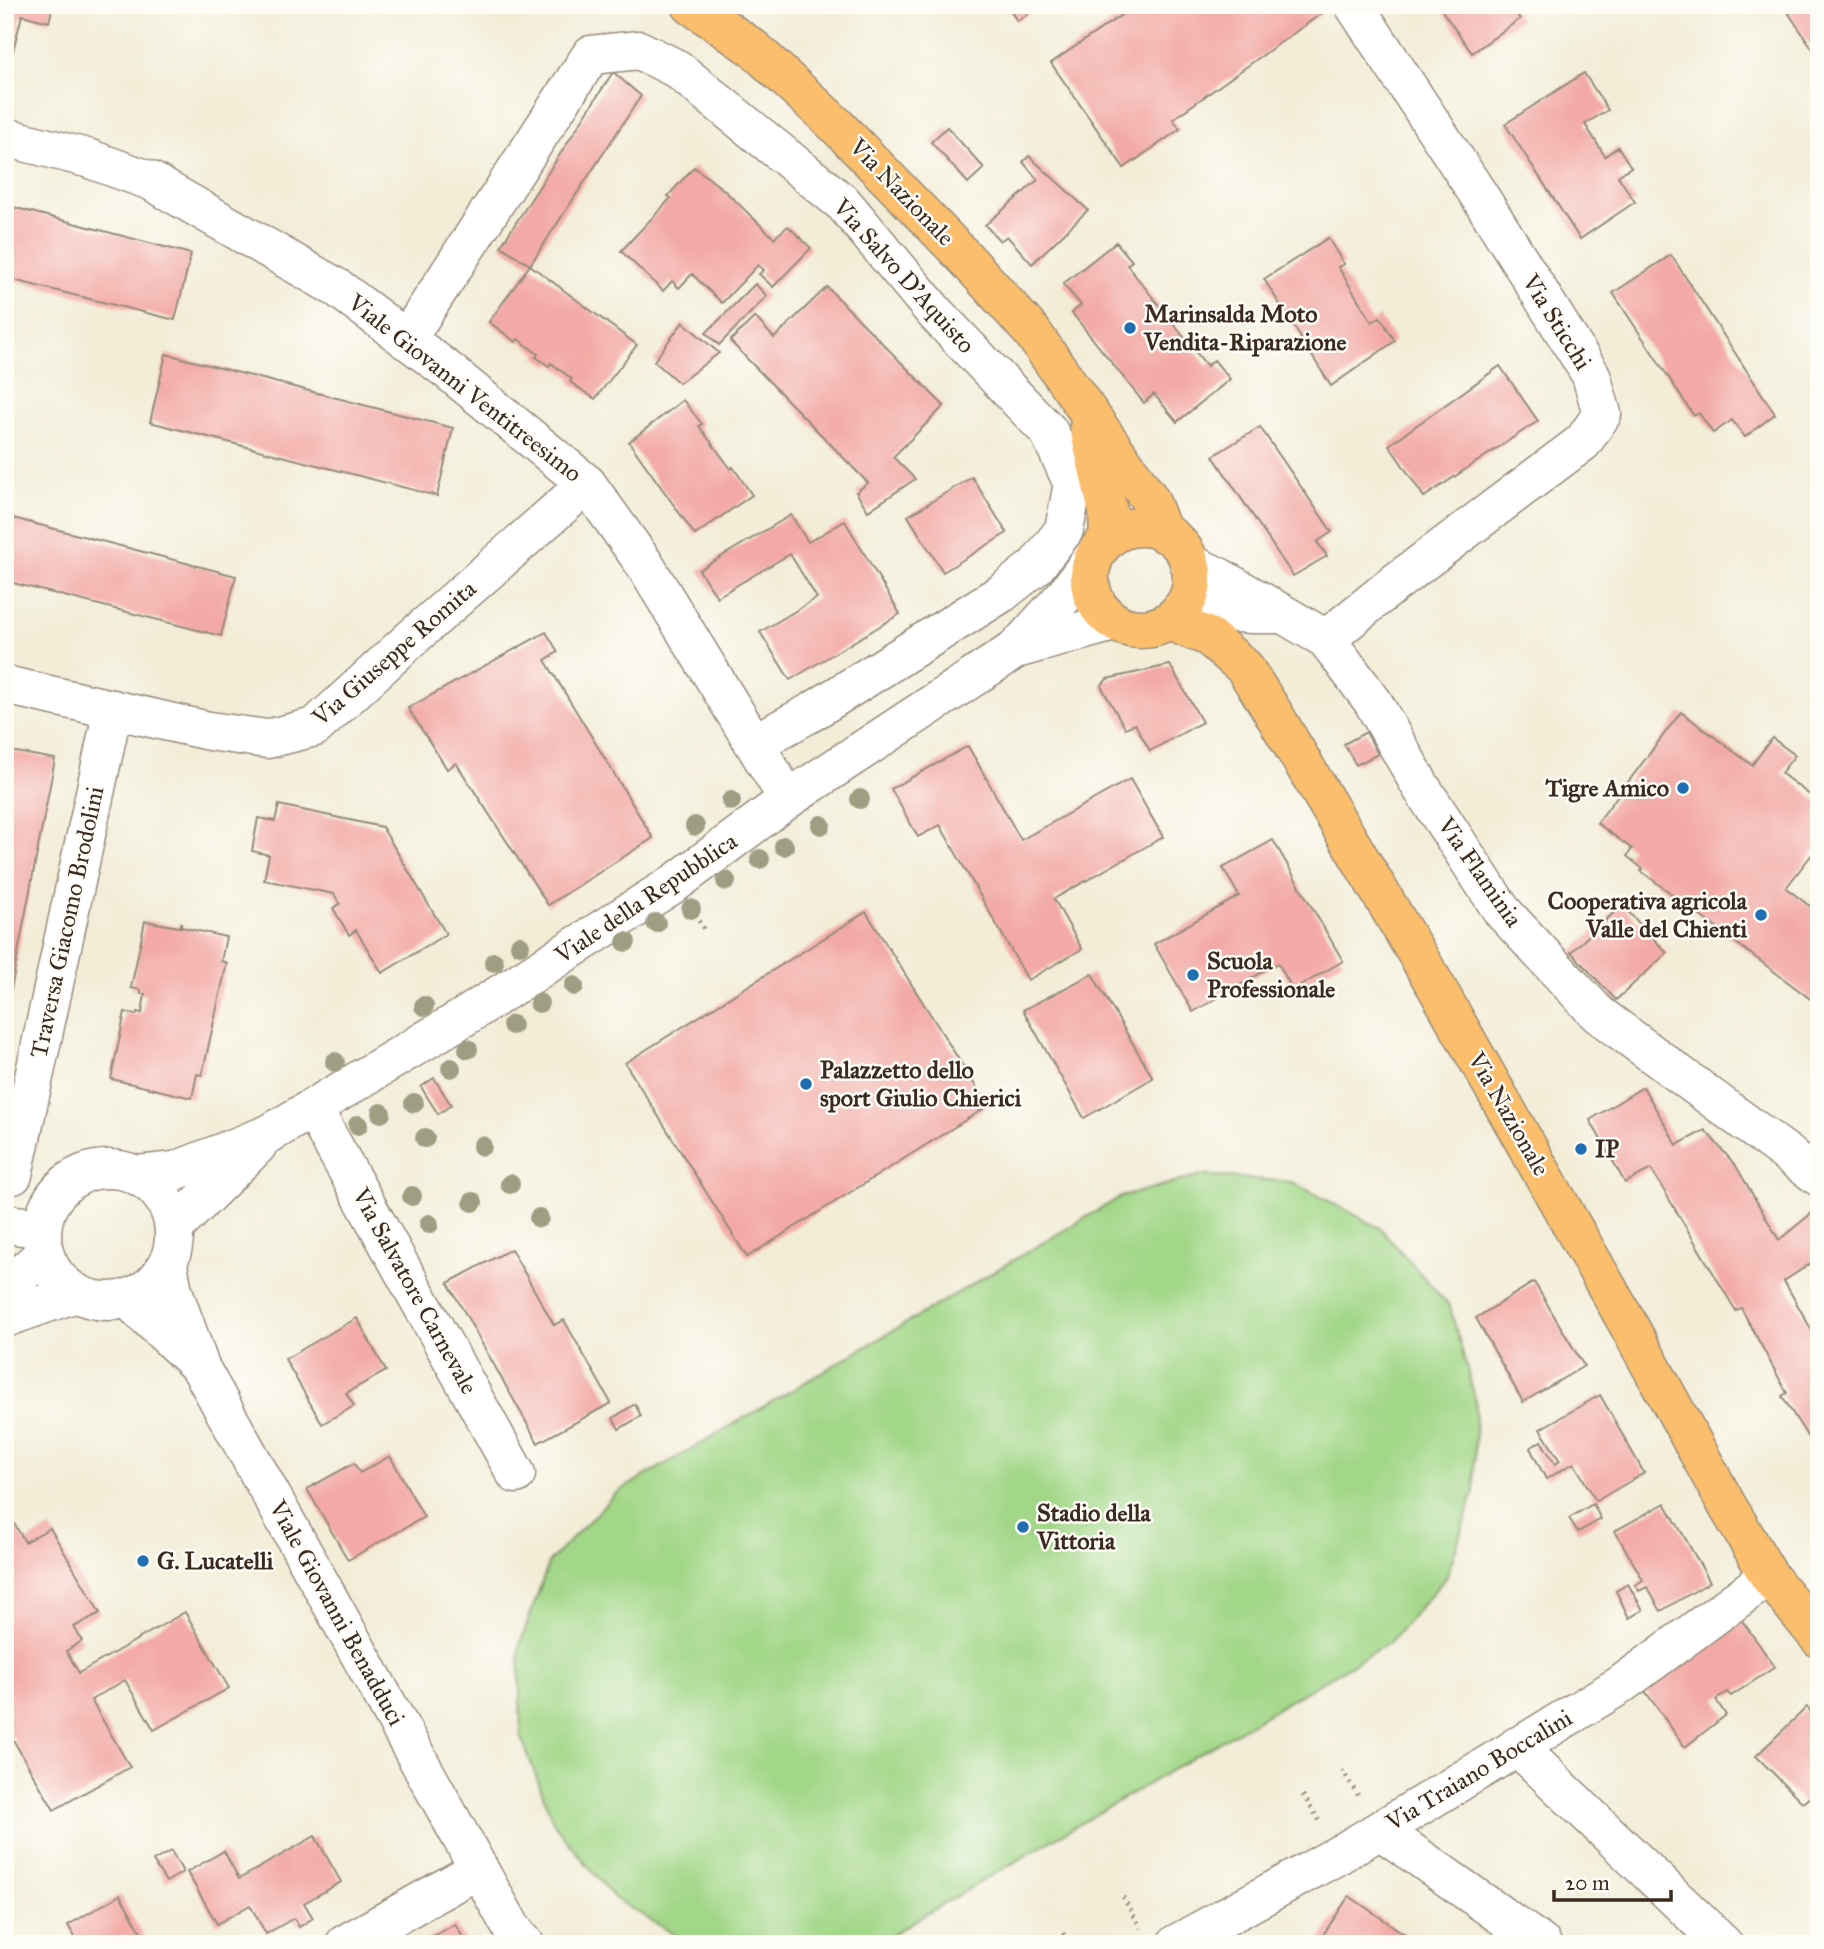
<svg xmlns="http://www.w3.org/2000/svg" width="1824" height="1949" font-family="'IM FELL Great Primer',serif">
  <rect width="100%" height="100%" fill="#fdfcf7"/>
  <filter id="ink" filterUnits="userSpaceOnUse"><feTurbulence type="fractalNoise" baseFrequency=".0143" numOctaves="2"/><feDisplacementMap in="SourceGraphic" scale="14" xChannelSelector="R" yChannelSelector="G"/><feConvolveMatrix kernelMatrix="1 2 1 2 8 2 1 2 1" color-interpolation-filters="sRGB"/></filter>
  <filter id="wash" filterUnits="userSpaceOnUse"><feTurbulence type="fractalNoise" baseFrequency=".00686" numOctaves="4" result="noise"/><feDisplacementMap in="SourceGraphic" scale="28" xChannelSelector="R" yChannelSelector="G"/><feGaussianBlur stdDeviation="1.57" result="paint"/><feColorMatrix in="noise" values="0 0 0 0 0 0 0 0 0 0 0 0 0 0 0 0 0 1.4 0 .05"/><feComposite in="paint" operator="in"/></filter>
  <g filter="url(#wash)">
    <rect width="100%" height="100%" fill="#f3edd8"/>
    <polygon fill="#a2d788" stroke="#6e8053" stroke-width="2" points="1201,1175 1292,1182 1380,1228 1450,1307 1476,1402 1474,1492 1447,1576 1390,1642 875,1944 690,1944 614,1898 554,1824 521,1736 519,1647 549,1562 616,1493 1121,1197"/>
    <g id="blocks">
      <g fill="#f3aaa6">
        <polygon points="5,5 53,5 49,22 22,15 11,59 5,57"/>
        <polygon points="1007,5 1042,5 1017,21"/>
        <polygon points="1136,5 1316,5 1322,13 1173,119 1180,129 1124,168 1051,63"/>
        <polygon points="1438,5 1510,5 1520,19 1472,53"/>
        <polygon points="1802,5 1819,5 1819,58 1789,14"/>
        <polygon points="613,72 641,96 530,265 501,246"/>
        <polygon points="1584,73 1608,110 1585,124 1605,156 1618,147 1631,167 1618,176 1635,202 1580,239 1505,124"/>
        <polygon points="947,127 984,168 968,183 931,142"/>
        <polygon points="1029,156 1088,210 1032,264 1007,236 1000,241 985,225 1038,180 1023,162"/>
        <polygon points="694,167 724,190 774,238 788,226 811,248 773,287 759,274 764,270 758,265 722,303 692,274 679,288 672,281 663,291 621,251 671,198 668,196"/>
        <polygon points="5,205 191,254 175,320 5,278"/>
        <polygon points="1328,238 1344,264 1338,267 1372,322 1380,317 1395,341 1331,386 1264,279"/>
        <polygon points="1116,242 1132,261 1127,265 1207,366 1214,360 1230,379 1177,422 1154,394 1144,403 1072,313 1081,305 1063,284"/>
        <polygon points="1671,255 1775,414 1745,437 1732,420 1713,433 1699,413 1694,416 1613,293"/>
        <polygon points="530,265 637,345 595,399 570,382 572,379 551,363 549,366 536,357 538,354 518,339 516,342 489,322"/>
        <polygon points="755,284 767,296 719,345 706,333"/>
        <polygon points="827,287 944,406 893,457 915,479 868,511 856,492 868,483 730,341 755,317 774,338"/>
        <polygon points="683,322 719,353 679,383 654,361"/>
        <polygon points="166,354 453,428 437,496 150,422"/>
        <polygon points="1500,366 1538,421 1424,497 1389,445"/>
        <polygon points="683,400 702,424 699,426 731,469 733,467 752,495 695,535 629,442"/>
        <polygon points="1260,427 1332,532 1317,542 1327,556 1293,576 1213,456"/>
        <polygon points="972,477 1007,533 943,572 908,516"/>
        <polygon points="791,515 808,542 845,521 900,614 790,680 760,632 817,598 790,554 717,597 699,570"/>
        <polygon points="5,516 236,576 221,636 5,581"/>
        <polygon points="546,632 558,652 545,660 653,838 548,905 456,763 447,769 408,708"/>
        <polygon points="1170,665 1202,722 1150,751 1135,724 1125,728 1101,686 1107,679"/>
        <polygon points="1681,712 1752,765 1772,738 1795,755 1781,773 1819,802 1819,845 1786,888 1819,913 1819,1001 1817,1004 1641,871 1643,869 1627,856 1632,849 1597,823"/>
        <polygon points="1366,732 1378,754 1356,765 1344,744"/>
        <polygon points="968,746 1021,840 1130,779 1163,837 1054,899 1082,949 1028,980 940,825 918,837 891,789"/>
        <polygon points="5,750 55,759 10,995 5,994"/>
        <polygon points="279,805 382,827 446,934 382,973 356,930 349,935 343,925 333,908 340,904 334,894 264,880 269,855 252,851 258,818 275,821"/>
        <polygon points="1273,840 1343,961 1293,990 1278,963 1193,1012 1154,944 1239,896 1223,868"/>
        <polygon points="1622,905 1667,953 1616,1000 1571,952"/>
        <polygon points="866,912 988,1106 747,1257 625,1063"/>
        <polygon points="145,921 179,927 181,922 181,927 226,937 221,961 227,963 202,1075 197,1074 192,1098 111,1079 125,1012 136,1015 137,1012 142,1013 145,994 141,994 141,990 131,988"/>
        <polygon points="1092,974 1153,1078 1084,1118 1023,1010"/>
        <polygon points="434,1078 451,1105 438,1114 421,1087"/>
        <polygon points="1643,1087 1677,1145 1705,1130 1736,1166 1779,1240 1819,1207 1819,1258 1784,1281 1819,1343 1819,1455 1782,1396 1787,1393 1741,1308 1736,1311 1651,1169 1625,1183 1590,1120"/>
        <polygon points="511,1249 554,1325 564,1320 611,1403 538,1443 448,1283"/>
        <polygon points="1534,1282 1584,1366 1523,1402 1476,1318"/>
        <polygon points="1819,1305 1819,1322 1812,1309"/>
        <polygon points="357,1318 386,1371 346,1393 354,1406 322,1424 285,1359"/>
        <polygon points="1600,1395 1644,1473 1596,1501 1574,1463 1546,1479 1530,1448 1541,1441 1555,1464 1560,1461 1540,1429"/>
        <polygon points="635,1404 641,1416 619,1429 613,1418"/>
        <polygon points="390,1456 424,1517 348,1560 307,1489 354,1463 360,1473"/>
        <polygon points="5,1492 13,1506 6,1510 25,1542 50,1528 100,1613 74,1627 82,1641 66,1651 79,1673 185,1612 229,1688 154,1730 125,1680 91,1700 130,1767 54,1810 5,1726"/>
        <polygon points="1665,1503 1710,1582 1661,1611 1647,1587 1639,1591 1635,1585 1643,1580 1615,1531"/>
        <polygon points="1593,1504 1601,1519 1578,1532 1569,1518"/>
        <polygon points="1628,1584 1643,1610 1629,1618 1616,1591"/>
        <polygon points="1736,1612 1775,1667 1731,1696 1727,1692 1716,1700 1726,1715 1685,1747 1640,1684"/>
        <polygon points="1807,1707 1819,1718 1819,1789 1803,1803 1756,1756"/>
        <polygon points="315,1836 341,1882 304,1903 313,1918 299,1927 294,1918 266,1934 250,1905 217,1924 187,1872 224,1851 239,1879"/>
        <polygon points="171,1851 183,1872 166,1882 153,1861"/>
        <polygon points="120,1895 148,1944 79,1944 68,1925"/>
        <polygon points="1349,1896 1419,1944 1317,1944"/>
        <polygon points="455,1924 467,1944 420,1944"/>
      </g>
    </g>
  </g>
  <g filter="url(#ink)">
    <use href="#blocks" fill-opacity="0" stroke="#978c7b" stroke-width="2"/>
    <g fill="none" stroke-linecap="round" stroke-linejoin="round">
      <defs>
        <g id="minor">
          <polyline points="5,137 87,158 151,181 339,289 446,369 587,484 643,562 788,799"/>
          <polyline points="406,340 591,55 639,50 677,69 844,204 936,314 1049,432 1073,484 1064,530 1036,566 1002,593 810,713 755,743"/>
          <polyline points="1189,563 1219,577 1326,639 1373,702 1421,787 1502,911 1598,1014 1819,1177"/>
          <polyline points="1181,609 1252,614 1276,614"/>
          <polyline points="1326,639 1395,583 1583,442 1602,414 1591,375 1482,200 1354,5"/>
          <polyline points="1016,649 1114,622"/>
          <polyline points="5,685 209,731 267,739 315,727 413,637 587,484"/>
          <polyline points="313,1109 516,1474"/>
          <circle cx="108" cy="1235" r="66"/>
          <polyline points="13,1175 113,709"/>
          <polyline points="138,1175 175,1171 269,1134 461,1019 675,883 788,799 1016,649 1066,594 1094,556"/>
          <polyline points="5,1224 42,1228"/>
          <polyline points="175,1227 257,1146"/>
          <polyline points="168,1265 173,1291 198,1361"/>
          <polyline points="5,1289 44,1254"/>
          <polyline points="128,1299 200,1367 511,1927 525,1944"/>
          <polyline points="5,1318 76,1293"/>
          <polyline points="1517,1746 1723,1944"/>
          <polyline points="1380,1830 1542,1944"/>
          <polyline points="345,1944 479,1869"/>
          <polyline points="1176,1944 1340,1854 1619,1686 1769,1576"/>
        </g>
        <g id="major">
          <polyline points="691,5 754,49 836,125 968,261 1032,332 1150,500 1163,533"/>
          <polyline points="1089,427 1108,512 1109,538"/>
          <circle cx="1141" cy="578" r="51"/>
          <polyline points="1169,621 1209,637 1244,667 1269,706 1437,988 1629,1326 1728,1507 1769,1576 1819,1638"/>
        </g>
      </defs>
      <use href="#minor" stroke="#978c7b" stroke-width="41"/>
      <use href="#major" stroke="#978c7b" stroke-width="41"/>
      <g stroke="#978c7b" stroke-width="4.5" stroke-dasharray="2 5" stroke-linecap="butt">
        <polyline points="695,915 704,929"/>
        <polyline points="1342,1770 1359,1797"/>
        <polyline points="1303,1795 1319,1820"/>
        <polyline points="1123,1897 1141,1928"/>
        <polyline points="1064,1933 1070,1944"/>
      </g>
      <use href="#minor" stroke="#fff" stroke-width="38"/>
      <use href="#major" stroke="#fabe6d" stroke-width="38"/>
    </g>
    <g fill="#9f9e83">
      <circle cx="860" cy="799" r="10"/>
      <circle cx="731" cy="801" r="10"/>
      <circle cx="821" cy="825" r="10"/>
      <circle cx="695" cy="826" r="10"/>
      <circle cx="784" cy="846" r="10"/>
      <circle cx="760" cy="859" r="10"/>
      <circle cx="726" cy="881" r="10"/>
      <circle cx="691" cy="909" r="10"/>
      <circle cx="656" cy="923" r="10"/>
      <circle cx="626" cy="942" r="10"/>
      <circle cx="520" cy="945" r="10"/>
      <circle cx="494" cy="962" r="10"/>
      <circle cx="574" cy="986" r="10"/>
      <circle cx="539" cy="1003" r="10"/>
      <circle cx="424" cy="1006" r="10"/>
      <circle cx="512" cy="1025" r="10"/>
      <circle cx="468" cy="1049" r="10"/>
      <circle cx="335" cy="1062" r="10"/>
      <circle cx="451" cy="1068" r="10"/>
      <circle cx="414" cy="1103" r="10"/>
      <circle cx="381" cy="1113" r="10"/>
      <circle cx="358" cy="1125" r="10"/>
      <circle cx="425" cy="1138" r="10"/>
      <circle cx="482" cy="1146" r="10"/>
      <circle cx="510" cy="1184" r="10"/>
      <circle cx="412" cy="1196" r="10"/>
      <circle cx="473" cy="1202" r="10"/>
      <circle cx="539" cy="1218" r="10"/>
      <circle cx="429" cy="1224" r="10"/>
    </g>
  </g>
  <g fill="#1f6fb2" stroke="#fdfcf7" stroke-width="2.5">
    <circle cx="1130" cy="328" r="7"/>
    <circle cx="1683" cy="788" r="7"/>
    <circle cx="1761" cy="915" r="7"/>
    <circle cx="1193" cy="975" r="7"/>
    <circle cx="806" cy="1084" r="7"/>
    <circle cx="1581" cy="1149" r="7"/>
    <circle cx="1023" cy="1527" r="7"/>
    <circle cx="143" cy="1561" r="7"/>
  </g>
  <g text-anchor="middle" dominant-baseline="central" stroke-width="5" stroke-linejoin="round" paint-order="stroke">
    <g font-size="24" fill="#3b2a1e" stroke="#fdfcf7">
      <text transform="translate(902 192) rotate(46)">Via Nazionale</text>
      <text transform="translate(904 276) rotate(48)">Via Salvo D'Aquisto</text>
      <text transform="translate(1557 322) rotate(58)">Via Sticchi</text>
      <text transform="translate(465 388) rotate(38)">Viale Giovanni Ventitreesimo</text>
      <text transform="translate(394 653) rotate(-41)">Via Giuseppe Romita</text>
      <text transform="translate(1480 872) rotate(55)">Via Flaminia</text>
      <text transform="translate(646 898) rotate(-34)">Viale della Repubblica</text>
      <text transform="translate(67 922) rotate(-78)">Traversa Giacomo Brodolini</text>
      <text transform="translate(1509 1114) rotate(60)">Via Nazionale</text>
      <text transform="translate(415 1291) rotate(61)">Via Salvatore Carnevale</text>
      <text transform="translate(337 1613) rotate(61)">Viale Giovanni Benadduci</text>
      <text transform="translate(1479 1770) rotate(-31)">Via Traiano Boccalini</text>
    </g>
    <g font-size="24" font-weight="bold" fill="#3b2a1e" stroke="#fdfcf7" text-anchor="start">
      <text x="1144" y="314">Marinsalda Moto<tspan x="1144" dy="28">Vendita-Riparazione</tspan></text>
      <text x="1669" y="788" text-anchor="end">Tigre Amico</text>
      <text x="1747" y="901" text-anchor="end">Cooperativa agricola<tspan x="1747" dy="28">Valle del Chienti</tspan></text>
      <text x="1207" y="961">Scuola<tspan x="1207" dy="28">Professionale</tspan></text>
      <text x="820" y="1070">Palazzetto dello<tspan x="820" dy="28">sport Giulio Chierici</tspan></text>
      <text x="1595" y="1149">IP</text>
      <text x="1037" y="1513">Stadio della<tspan x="1037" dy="28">Vittoria</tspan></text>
      <text x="157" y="1561">G. Lucatelli</text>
    </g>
  </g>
  <rect width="1824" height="1949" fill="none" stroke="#fdfcf7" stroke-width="28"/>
  <path d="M1554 1890v10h117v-10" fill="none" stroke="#3b2a1e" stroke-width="3.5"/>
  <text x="1565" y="1890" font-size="21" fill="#3b2a1e" stroke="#fdfcf7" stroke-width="5" paint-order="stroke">20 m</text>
</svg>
